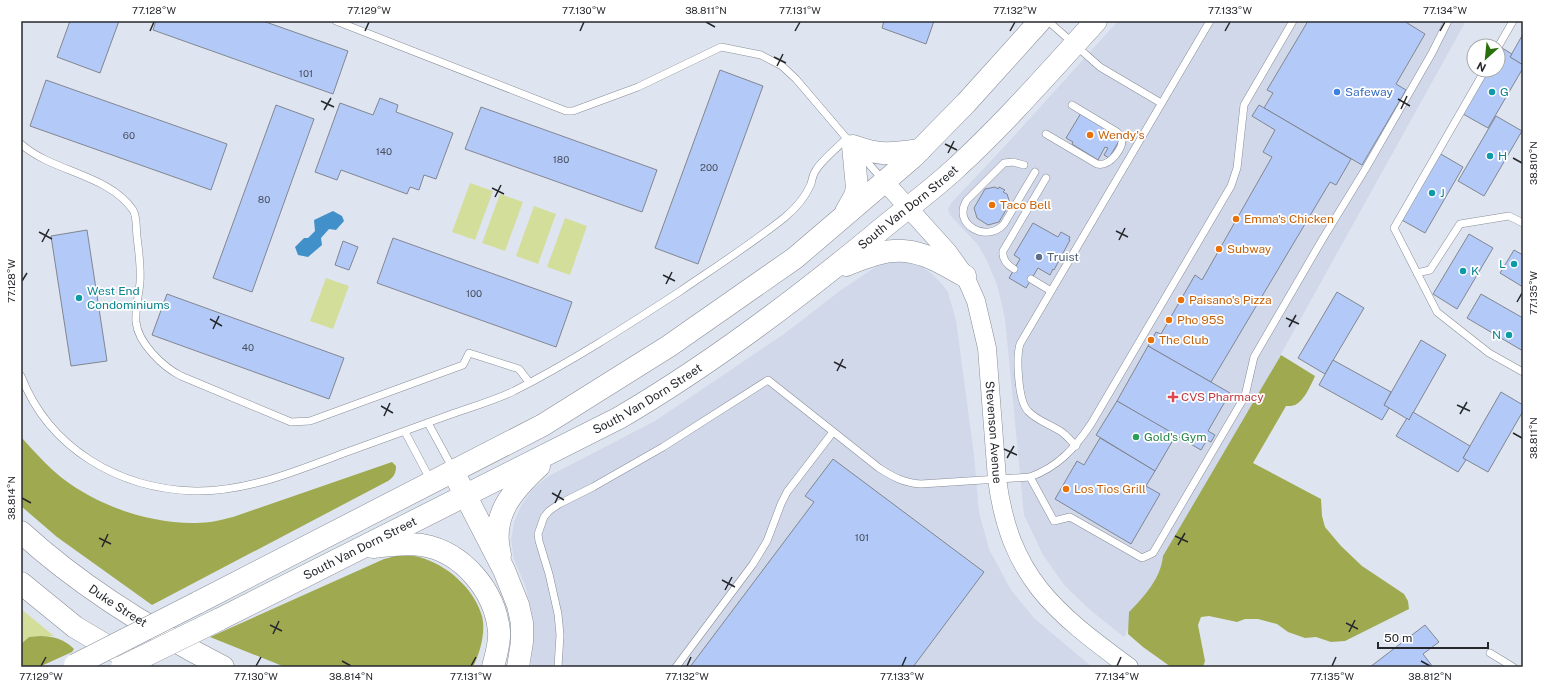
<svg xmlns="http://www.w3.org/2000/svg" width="1544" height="688" font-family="'Public Sans',sans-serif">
  <rect width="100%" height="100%" fill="#dfe5f0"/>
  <g fill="#d0d8ea">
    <polygon points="1118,21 1466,21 1124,637 1089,609 1065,586 1043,555 1024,515 1005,319 1000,297 996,282 986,259 978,245 950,215 948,209 951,203 1003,148"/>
    <polygon points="890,262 902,262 919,265 930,272 941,283 948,292 956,320 974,455 979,512 989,549 1011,590 1034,618 1092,667 531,667 533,623 526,588 514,559 511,540 514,522 522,504 533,489 547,477 655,421 784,334 841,290 877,266"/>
  </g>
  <g fill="#d4de9b">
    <polygon points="470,183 493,191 475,240 452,232"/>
    <polygon points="500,194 523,202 505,251 482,243"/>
    <polygon points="534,206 556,214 538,264 516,256"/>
    <polygon points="565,218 587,226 570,275 547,267"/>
    <polygon points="326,278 349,286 333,329 310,321"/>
    <polygon points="21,609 54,636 29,637 21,644"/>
  </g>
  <g fill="#9faa50">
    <path d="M1281,355L1315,376C1311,385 1304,401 1295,405C1293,406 1288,406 1286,406L1253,463L1321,499L1322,516L1325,527L1341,546L1362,566L1404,594L1408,601L1409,609L1345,641L1331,642L1316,637L1305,638L1288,632L1277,624L1258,619H1245L1237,622L1209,616L1201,617L1198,625L1205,661L1203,667H1171L1143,647L1128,634L1129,612C1144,597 1161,578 1163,556Z"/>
    <path d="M21,437C34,451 47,466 62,478C98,506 151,524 196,523C209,523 221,520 233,517L392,462L396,466C396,473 394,477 388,481L152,605L57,537L21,506Z"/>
    <path d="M400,555C406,556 413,555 419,557C446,564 474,588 482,616C486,632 480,653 473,667H285L210,637L384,559Z"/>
    <path d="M40,636C53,636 64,639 74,649L72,652L39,667H21V644L29,637Z"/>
  </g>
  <polygon fill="#4290c9" points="333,211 342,216 344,221 336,230 329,229 321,238 322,245 308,257 298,255 295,247 304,238 308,238 315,231 314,220"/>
  <g fill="#b3caf8" stroke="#818690">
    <polygon points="70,21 119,21 100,73 57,57"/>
    <polygon points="156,21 263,21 348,51 333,94 153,30"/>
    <polygon points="884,21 934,21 926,44 882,28"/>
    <polygon points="1308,21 1404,21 1425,34 1396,84 1406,90 1362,165 1264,108 1273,93 1267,90"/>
    <polygon points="1523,34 1523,65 1510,57"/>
    <polygon points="1502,48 1512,54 1510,57 1523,65 1523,68 1488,128 1463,114 1489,70 1498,70 1498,54"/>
    <polygon points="720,70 763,86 698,264 655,248"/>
    <polygon points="46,80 227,144 211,190 30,126"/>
    <polygon points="380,98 398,105 396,112 453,133 436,179 424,175 419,190 410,187 407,194 341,170 337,180 315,172 340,103 373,115"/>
    <polygon points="276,105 314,119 252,292 213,278"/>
    <polygon points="1259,105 1351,159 1336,185 1330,182 1211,382 1148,346 1156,332 1161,334 1195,275 1202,280 1272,157 1263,152 1275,130 1252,116"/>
    <polygon points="481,107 657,170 642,212 465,149"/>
    <polygon points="1081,113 1114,133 1112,137 1119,141 1109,158 1104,155 1108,148 1105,147 1098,160 1072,144 1073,142 1066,138"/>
    <polygon points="1496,116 1522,131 1484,196 1458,181"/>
    <polygon points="1439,153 1463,167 1425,233 1400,219"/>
    <polygon points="995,187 998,189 999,187 1005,190 1003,192 1007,194 1010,203 999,222 988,225 977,218 974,208 985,189"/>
    <polygon points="1033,223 1058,237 1061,232 1070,237 1069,240 1070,240 1054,270 1053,269 1050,275 1038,268 1026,288 1009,278 1020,259 1014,255"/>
    <polygon points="87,230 107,361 71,366 51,236"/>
    <polygon points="1469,234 1493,248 1457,309 1433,294"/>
    <polygon points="393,238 572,302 556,347 377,283"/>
    <polygon points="343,241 358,247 349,270 335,265"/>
    <polygon points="1514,250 1523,255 1523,287 1500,273"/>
    <polygon points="1337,292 1364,308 1325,374 1298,358"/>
    <polygon points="167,294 344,358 329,399 152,335"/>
    <polygon points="1481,294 1523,318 1523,351 1467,318"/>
    <polygon points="1421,340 1446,355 1409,420 1384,405"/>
    <polygon points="1148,346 1230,393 1208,431 1215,435 1211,442 1207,440 1201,450 1117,401"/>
    <polygon points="1333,360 1391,392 1384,405 1389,408 1382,420 1319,385"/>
    <polygon points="1501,392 1523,405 1523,411 1488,472 1463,458"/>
    <polygon points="1117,401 1176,435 1155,471 1096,435"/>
    <polygon points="1413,412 1470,446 1463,458 1466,460 1458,472 1396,436 1407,418 1409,420"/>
    <polygon points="1100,438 1155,471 1146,486 1160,494 1131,544 1055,499 1077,461 1084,465"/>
    <polygon points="833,459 984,572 913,667 690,667 814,502 805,496"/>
    <polygon points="1425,625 1439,642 1423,654 1433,667 1370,667"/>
  </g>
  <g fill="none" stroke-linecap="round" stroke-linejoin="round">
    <defs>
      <g id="service">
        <polyline points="336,21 566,111 573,111 638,87 721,47 761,55 782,66 796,79 848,140"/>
        <polyline points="1048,21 1100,67 1161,103"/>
        <polyline points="1498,47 1513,21"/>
        <polyline points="1485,70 1394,228 1437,312 1489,353 1523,372"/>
        <path d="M1046,134L1097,164C1110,167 1124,148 1122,137L1117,132L1072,105"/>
        <path d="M21,144C52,172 108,174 133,210C137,216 136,229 137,237C139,252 141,267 140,282C139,295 135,308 136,322C138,343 163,367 181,376L291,422L310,421L463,365L469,353L519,369L529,382"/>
        <polyline points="860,154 883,180"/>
        <path d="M1024,165L1013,162L1004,163L967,200C951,224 987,244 1004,224L1035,172"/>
        <path d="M1014,269C1007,265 1002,260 1003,251L1046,178"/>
        <polyline points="1417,273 1430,270 1460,224 1509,216 1523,223"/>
        <polyline points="1031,279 1051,291"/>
        <path d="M21,376C49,448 118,489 195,491C248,492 298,470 347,452C381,440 415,427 449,415C471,407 493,401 514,391C571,362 625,327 679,292C714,268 750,245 784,218C795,209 805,198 811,184C812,179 813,174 816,170C822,160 838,147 847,138"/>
        <polyline points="428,423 453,469"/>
        <polyline points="405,432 431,481"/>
        <path d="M1076,446C1072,442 1067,436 1063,433C1052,425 1037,421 1028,411C1018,401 1016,358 1020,344L1210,21"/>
        <polyline points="1030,477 1054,521 1070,517 1142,558 1153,553 1245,396 1254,357 1322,240 1366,168 1432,53 1448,21"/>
        <polyline points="1490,653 1513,667"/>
        <path d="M558,667L560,635L558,614L549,574L539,541L538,534L544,517L549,511L559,504L593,487L663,447L768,380L879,468C893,477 904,483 921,484L1030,477C1058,467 1075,448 1091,424L1231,186L1237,168L1244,105L1293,21"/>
        <polyline points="676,667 753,564 767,541 781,504 787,492 833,432"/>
      </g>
      <g id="tertiary">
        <path id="s1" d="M884,181L948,252L965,276L976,301L987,348L997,479C1010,577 1053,611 1129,667"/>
      </g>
      <g id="primary">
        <path d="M846,212L855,196L857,188L853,146C881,156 891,154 920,150"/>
        <path d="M846,265C861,259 877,252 893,251C919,248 943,264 965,276"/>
        <polyline points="459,483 504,570 518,605 522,623 522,642 518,667"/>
        <path id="s2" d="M21,532C81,587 151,630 223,667"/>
        <path d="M373,547C389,545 406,543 422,545C463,552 495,591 499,631C500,643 496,655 493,667"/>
        <path d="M500,555C490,516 512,491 539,466"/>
        <polyline points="21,583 75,627 142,667"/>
        <polyline points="197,603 543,425 669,346 795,258 912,158 966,103 1040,21"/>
        <path id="s3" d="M218,620L619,418C710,365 793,302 873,236C901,212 932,191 958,166C1007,121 1051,70 1096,21"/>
      </g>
    </defs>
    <use href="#service" stroke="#888d97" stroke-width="8"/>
    <use href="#tertiary" stroke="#888d97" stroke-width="19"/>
    <use href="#primary" stroke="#888d97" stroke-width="23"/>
    <use href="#service" stroke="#fff" stroke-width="7"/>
    <use href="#tertiary" stroke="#fff" stroke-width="18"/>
    <use href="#primary" stroke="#fff" stroke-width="22"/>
    <defs>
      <g id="primary-bridge">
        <polyline points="75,665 197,603"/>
        <polyline points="122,667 218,620"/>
      </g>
    </defs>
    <use href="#primary-bridge" stroke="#888d97" stroke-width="23" stroke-linecap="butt"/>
    <use href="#primary-bridge" stroke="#fff" stroke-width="22"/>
  </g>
  <path fill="none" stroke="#26282c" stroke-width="1.5" d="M706,22L715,27M150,31L154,22M365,31L369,22M580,31L584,22M795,31L800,22M1010,31L1015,22M1225,31L1230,22M1440,31L1445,22M774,57L786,63M777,66L783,54M1398,99L1410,106M321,101L334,107M1401,109L1407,96M324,110L331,98M945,144L957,150M948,153L954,141M1513,158L1522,163M492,188L504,194M495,197L501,185M1116,231L1128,237M39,232L52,239M1119,240L1125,228M42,242L49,229M663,275L675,281M22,281L27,273M666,284L672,272M1517,302L1522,293M1286,318L1299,324M210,319L222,326M1289,327L1296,315M213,329L219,316M834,362L846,368M837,371L843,359M1457,405L1470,411M381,406L393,413M1460,414L1467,402M384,416L390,403M1513,433L1522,438M1004,449L1017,455M1007,458L1014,446M552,493L564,500M22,498L31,503M555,503L561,490M1175,536L1188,542M99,538L111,544M1178,545L1185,533M102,547L108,534M722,580L735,587M725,590L732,577M1346,623L1358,629M270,625L282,631M1349,632L1355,620M273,634L279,621M342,661L351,666M1421,661L1430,666M41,666L46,657M256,666L261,657M471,666L476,657M687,666L691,657M902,666L906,657M1117,666L1121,657M1332,666L1336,657"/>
  <circle fill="#3f7fe0" stroke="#fff" stroke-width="1.5" cx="1337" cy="92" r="4"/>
  <g fill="#0f9aa8" stroke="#fff" stroke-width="1.5">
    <circle cx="1492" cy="92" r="4"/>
    <circle cx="1490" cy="156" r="4"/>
    <circle cx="1432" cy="193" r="4"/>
    <circle cx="1514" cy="264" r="4"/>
    <circle cx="1463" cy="271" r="4"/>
    <circle cx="79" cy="298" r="4"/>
    <circle cx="1509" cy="335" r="4"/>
  </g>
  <g fill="#e8710a" stroke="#fff" stroke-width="1.5">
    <circle cx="1090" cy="135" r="4"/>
    <circle cx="992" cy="205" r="4"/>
    <circle cx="1236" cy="219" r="4"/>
    <circle cx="1219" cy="249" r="4"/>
    <circle cx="1181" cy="300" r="4"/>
    <circle cx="1169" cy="320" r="4"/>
    <circle cx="1151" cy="340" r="4"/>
    <circle cx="1066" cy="489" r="4"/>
  </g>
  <circle fill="#5c6f8a" stroke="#fff" stroke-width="1.5" cx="1039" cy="257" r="4"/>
  <path fill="#e0444e" stroke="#fff" stroke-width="1.5" d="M1171 391h4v4h4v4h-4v4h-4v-4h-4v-4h4z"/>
  <circle fill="#2e9e5b" stroke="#fff" stroke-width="1.5" cx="1136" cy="437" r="4"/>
  <g text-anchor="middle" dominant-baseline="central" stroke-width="3.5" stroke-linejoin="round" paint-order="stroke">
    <g font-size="10" fill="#49505f">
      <text x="306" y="73">101</text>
      <text x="129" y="135">60</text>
      <text x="384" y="151">140</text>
      <text x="561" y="159">180</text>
      <text x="709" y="167">200</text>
      <text x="264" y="199">80</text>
      <text x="474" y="293">100</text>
      <text x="248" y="347">40</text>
      <text x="862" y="537">101</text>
    </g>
    <g font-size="12" fill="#366cbe" stroke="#fff" text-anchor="start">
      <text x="1345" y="92">Safeway</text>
    </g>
    <g font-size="12" fill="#0d838f" stroke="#fff" text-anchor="start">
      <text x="1500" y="92">G</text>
      <text x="1498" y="156">H</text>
      <text x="1440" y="193">J</text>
      <text x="1506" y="264" text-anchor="end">L</text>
      <text x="1471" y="271">K</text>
      <text x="87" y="291">West End<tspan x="87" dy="14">Condominiums</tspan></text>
      <text x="1501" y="335" text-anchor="end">N</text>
    </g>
    <g font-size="12" fill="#c56008" stroke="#fff" text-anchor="start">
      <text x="1098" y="135">Wendy's</text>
      <text x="1000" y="205">Taco Bell</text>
      <text x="1244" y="219">Emma's Chicken</text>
      <text x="1227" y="249">Subway</text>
      <text x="1189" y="300">Paisano's Pizza</text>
      <text x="1177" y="320">Pho 95S</text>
      <text x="1159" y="340">The Club</text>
      <text x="1074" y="489">Los Tios Grill</text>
    </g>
    <g font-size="12" fill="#26282c" stroke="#fff">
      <text stroke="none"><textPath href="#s3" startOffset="807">South Van Dorn Street</textPath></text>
      <text stroke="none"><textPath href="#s3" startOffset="483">South Van Dorn Street</textPath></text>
      <text stroke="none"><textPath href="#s1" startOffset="285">Stevenson Avenue</textPath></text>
      <text stroke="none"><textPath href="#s3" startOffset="159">South Van Dorn Street</textPath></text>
      <text stroke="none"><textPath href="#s2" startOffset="122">Duke Street</textPath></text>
    </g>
    <g font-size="12" fill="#4e5e75" stroke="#fff" text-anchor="start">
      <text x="1047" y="257">Truist</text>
    </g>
    <g font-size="12" fill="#be3a42" stroke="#fff" text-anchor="start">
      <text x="1181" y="397">CVS Pharmacy</text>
    </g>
    <g font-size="12" fill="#27864d" stroke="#fff" text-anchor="start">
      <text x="1144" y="437">Gold's Gym</text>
    </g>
  </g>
  <rect width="1544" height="688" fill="none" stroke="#ffffff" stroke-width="44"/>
  <g transform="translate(1486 58) rotate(207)"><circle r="19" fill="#ffffff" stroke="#a8a9ab"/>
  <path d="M0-3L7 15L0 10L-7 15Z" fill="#2a6f0b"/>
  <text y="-6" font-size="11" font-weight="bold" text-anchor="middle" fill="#26282c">N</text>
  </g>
  <path d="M1378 642v6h110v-6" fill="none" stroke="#26282c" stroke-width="2"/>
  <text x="1384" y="642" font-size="12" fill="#26282c" stroke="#ffffff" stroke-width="3" paint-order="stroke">50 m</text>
  <rect x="22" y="22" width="1500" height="644" fill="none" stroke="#26282c" stroke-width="1.5"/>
  <g font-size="10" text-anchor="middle" fill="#26282c">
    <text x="154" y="14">77.128°W</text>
    <text x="369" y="14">77.129°W</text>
    <text x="584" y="14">77.130°W</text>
    <text x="706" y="14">38.811°N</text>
    <text x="800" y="14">77.131°W</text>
    <text x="1015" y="14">77.132°W</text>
    <text x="1230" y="14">77.133°W</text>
    <text x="1445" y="14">77.134°W</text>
    <text transform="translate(1533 163) rotate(-90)" y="4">38.810°N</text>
    <text transform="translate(11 281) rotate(-90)" y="4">77.128°W</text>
    <text transform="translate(1533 293) rotate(-90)" y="4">77.135°W</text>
    <text transform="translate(1533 438) rotate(-90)" y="4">38.811°N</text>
    <text transform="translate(11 498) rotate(-90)" y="4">38.814°N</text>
    <text x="41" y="680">77.129°W</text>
    <text x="256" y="680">77.130°W</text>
    <text x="351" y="680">38.814°N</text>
    <text x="471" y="680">77.131°W</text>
    <text x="687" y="680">77.132°W</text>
    <text x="902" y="680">77.133°W</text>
    <text x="1117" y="680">77.134°W</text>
    <text x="1332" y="680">77.135°W</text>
    <text x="1430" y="680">38.812°N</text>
  </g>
</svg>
